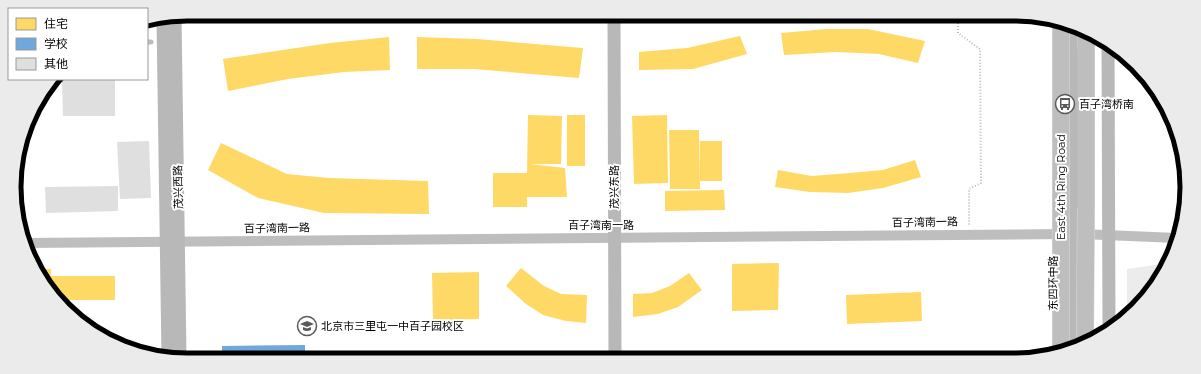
<svg xmlns="http://www.w3.org/2000/svg" width="1201" height="374" font-family="Montserrat,'Noto Sans SC',sans-serif">
  <rect width="100%" height="100%" fill="#fff"/>
  <g fill="#ececec">
    <polygon points="1168,263 1164,273 1127,317 1127,269"/>
    <rect x="502" y="354" width="24" height="3"/>
  </g>
  <g fill="#ffd966">
    <polygon points="827,29 868,29 925,41 918,63 879,54 836,52 784,55 781,33"/>
    <polygon points="740,36 747,54 693,69 639,70 639,52 687,48"/>
    <polygon points="389,37 390,70 344,72 288,79 228,91 223,59 330,43"/>
    <polygon points="417,37 477,39 583,48 579,78 474,69 417,69"/>
    <polygon points="528,115 562,116 561,164 530,164 565,168 567,197 527,197 527,207 493,207 493,173 527,173"/>
    <rect x="567" y="115" width="18" height="51"/>
    <polygon points="667,115 668,183 634,184 632,116"/>
    <polygon points="669,130 699,130 700,189 670,189"/>
    <rect x="700" y="141" width="22" height="40"/>
    <polygon points="221,143 287,174 329,178 428,181 429,214 324,213 258,198 208,170"/>
    <polygon points="915,160 921,177 883,188 848,193 810,192 775,187 778,170 812,176 850,173 883,170"/>
    <polygon points="724,190 725,210 665,211 665,191"/>
    <polygon points="779,263 778,310 732,311 732,264"/>
    <polygon points="521,268 544,286 561,294 587,295 586,323 566,321 543,315 526,304 506,286"/>
    <polygon points="38,269 51,269 51,276 115,276 115,300 58,300 51,294 51,291 49,291"/>
    <polygon points="479,272 479,319 433,320 432,273"/>
    <polygon points="689,273 702,290 678,307 658,314 633,317 633,294 652,293 670,286"/>
    <polygon points="921,292 922,321 847,324 846,295"/>
  </g>
  <polygon fill="#6fa8dc" points="305,345 305,357 222,357 222,346"/>
  <g fill="#dfdfdf">
    <polygon points="62,79 115,79 115,116 63,116"/>
    <polygon points="149,141 151,198 120,199 117,142"/>
    <polygon points="118,186 118,211 46,213 45,187"/>
    <polygon points="17,194 23,194 23,216 19,216"/>
  </g>
  <g fill="none" stroke-linecap="round" stroke-linejoin="round">
    <defs>
      <polyline id="highway" points="1086,208 1086,33"/>
    </defs>
    <use href="#highway" stroke="#dbdbdb" stroke-width="18"/>
    <polyline stroke="#b9b9b9" stroke-width="2" stroke-dasharray="1 2" stroke-linecap="butt" points="958,17 958,33 980,49 981,183 969,189 969,225"/>
    <polyline stroke="#bebebe" stroke-width="5" points="147,42 151,42"/>
    <g stroke="#bebebe" stroke-width="10">
      <polyline points="1081,234 1177,238"/>
      <polyline points="26,243 1065,234"/>
    </g>
    <g stroke="#b8b8b8" stroke-width="13">
      <polyline points="175,16 180,357"/>
      <polyline points="614,16 615,358"/>
      <polyline points="163,19 168,357"/>
      <polyline points="1070,26 1074,104 1070,348"/>
      <polyline points="1108,42 1109,330"/>
    </g>
    <use href="#highway" stroke="#bebebe" stroke-width="17"/>
    <defs>
      <g id="highway-bridge">
        <polyline points="1061,23 1061,351"/>
        <polyline points="1085,344 1086,208"/>
      </g>
    </defs>
    <use href="#highway-bridge" stroke="#dbdbdb" stroke-width="18" stroke-linecap="butt"/>
    <use href="#highway-bridge" stroke="#bebebe" stroke-width="17"/>
  </g>
  <defs>
    <symbol id="bus-ring" viewBox="-11 -11 22 22"><circle r="9.5" fill="#fff" stroke="#595959" stroke-width="1.5"/><path d="M-5-6H5V4H4V6H2V4H-2V6H-4V4H-5ZM-3.5-4V0h7V-4ZM-3.5 1.2v1.5H-2V1.2ZM2 1.2v1.5H3.5V1.2Z" fill="#595959"/></symbol>
    <symbol id="school-ring" viewBox="-11 -11 22 22"><circle r="9.5" fill="#fff" stroke="#595959" stroke-width="1.5"/><path d="M0-5L7-2L0 1L-7-2ZM-4 1L0 2.5L4 1V4Q0 6-4 4Z" fill="#595959"/></symbol>
  </defs>
  <g fill-rule="evenodd">
    <use href="#bus-ring" x="1054" y="93" width="22" height="22"/>
    <use href="#school-ring" x="296" y="315" width="22" height="22"/>
  </g>
  <g text-anchor="middle" dominant-baseline="central" stroke-width="4" stroke-linejoin="round" paint-order="stroke">
    <g font-size="11" fill="#000" stroke="#fff" text-anchor="start">
      <text x="1079" y="104">百子湾桥南</text>
      <text x="321" y="326">北京市三里屯一中百子园校区</text>
    </g>
    <g font-size="11" fill="#000" stroke="#fff">
      <text transform="translate(178 187) rotate(-91)">茂兴西路</text>
      <text transform="translate(614 187) rotate(-90)">茂兴东路</text>
      <text transform="translate(1061 187) rotate(-90)">East 4th Ring Road</text>
      <text transform="translate(925 222) rotate(-1)">百子湾南一路</text>
      <text x="601" y="225">百子湾南一路</text>
      <text transform="translate(277 228) rotate(-1)">百子湾南一路</text>
      <text transform="translate(1053 283) rotate(-90)">东四环中路</text>
    </g>
  </g>
  <path d="M0 0H1201V374H0ZM187 21H1014A166 166 0 0 1 1180 187V187A166 166 0 0 1 1014 353H187A166 166 0 0 1 21 187V187A166 166 0 0 1 187 21Z" fill="#ebebeb" fill-rule="evenodd"/>
  <path fill="none" stroke="#000" stroke-width="5" d="M187 21H1014A166 166 0 0 1 1180 187V187A166 166 0 0 1 1014 353H187A166 166 0 0 1 21 187V187A166 166 0 0 1 187 21Z"/>
  <rect x="8" y="8" width="140" height="72" fill="#ffffff" stroke="#999999"/>
  <rect x="16" y="18" width="20" height="12" fill="#ffd966" stroke="#999999"/>
  <text x="44" y="28" font-size="12" fill="#000000">住宅</text>
  <rect x="16" y="38" width="20" height="12" fill="#6fa8dc" stroke="#999999"/>
  <text x="44" y="48" font-size="12" fill="#000000">学校</text>
  <rect x="16" y="58" width="20" height="12" fill="#dfdfdf" stroke="#999999"/>
  <text x="44" y="68" font-size="12" fill="#000000">其他</text>
</svg>
